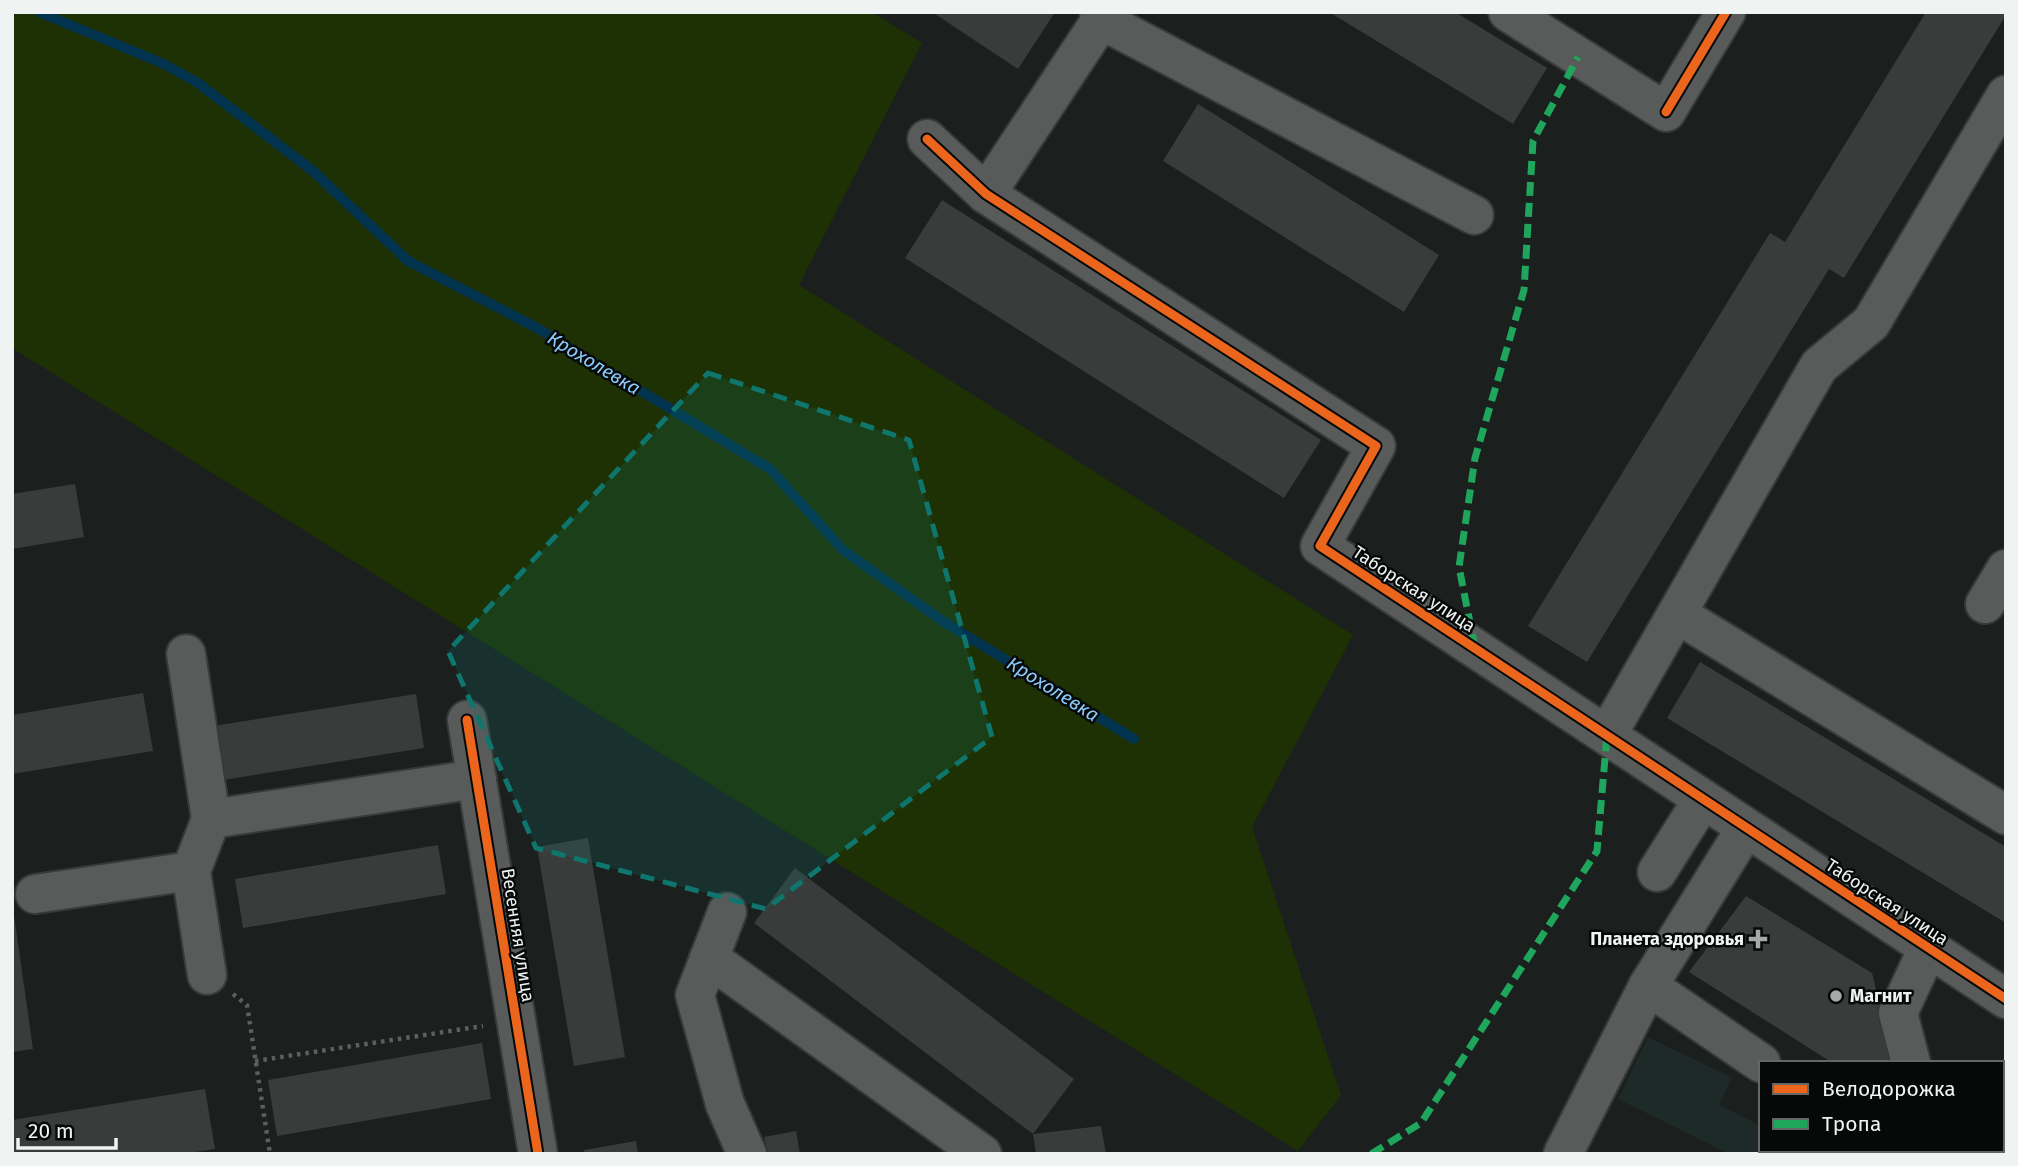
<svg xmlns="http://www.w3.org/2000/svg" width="2018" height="1166" font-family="'Fira Sans',sans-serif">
  <rect width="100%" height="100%" fill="#1b1f1e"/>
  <polygon fill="#1d2a28" points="1648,1037 1732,1078 1719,1105 1761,1126 1761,1150 1772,1150 1770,1154 1729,1154 1618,1099"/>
  <polygon fill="#1d3104" points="12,12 872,12 922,43 799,285 1353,635 1252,827 1341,1095 1298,1151 12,348"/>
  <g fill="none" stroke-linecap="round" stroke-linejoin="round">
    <polyline stroke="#02334f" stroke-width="10" points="39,12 164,64 198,83 313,171 408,261 537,328 770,469 843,550 941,620 1134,739"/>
  </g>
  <g fill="#393c3b">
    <polygon points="932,12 1055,12 1018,69"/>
    <polygon points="1329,12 1455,12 1547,68 1513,124"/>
    <polygon points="1926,12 2006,12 2006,15 1844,278 1829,269 1587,662 1528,626 1770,233 1785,242"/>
    <polygon points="1198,104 1439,255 1404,312 1163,161"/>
    <polygon points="942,200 1321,440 1284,498 905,258"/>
    <polygon points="75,484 84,537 12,549 12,494"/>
    <polygon points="1700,662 2006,847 2006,923 1667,718"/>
    <polygon points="143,693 153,751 12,774 12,715"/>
    <polygon points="416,694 424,748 210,782 201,728"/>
    <polygon points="588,838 625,1057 574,1066 537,847"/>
    <polygon points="438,845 446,894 243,928 235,879"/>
    <polygon points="795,868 1074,1079 1033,1134 754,923"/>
    <polygon points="1746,896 1872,973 1894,1063 1828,1063 1828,1060 1689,972"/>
    <polygon points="12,915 14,915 33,1049 12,1052"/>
    <polygon points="482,1043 491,1099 277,1136 268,1080"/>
    <polygon points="205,1089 215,1149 182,1154 12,1154 12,1120"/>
    <polygon points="1101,1126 1106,1154 1036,1154 1033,1134"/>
    <polygon points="796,1131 800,1154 768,1154 764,1137"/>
    <polygon points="636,1141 638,1154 585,1154 584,1150"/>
    <polygon points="1850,1150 1917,1150 1917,1154 1851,1154"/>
  </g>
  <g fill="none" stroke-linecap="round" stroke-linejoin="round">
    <defs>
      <g id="minor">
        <polyline points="1099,12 1101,20 1474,215"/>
        <polyline points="1508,12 1666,112 1726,12"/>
        <polyline points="927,139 986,194 1376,446 1320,546 2006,999"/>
        <polyline points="986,194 1101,20"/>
        <polyline points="1985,604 2006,569"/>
        <polyline points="1677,614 2006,815"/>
        <polyline points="186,654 211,819 477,779"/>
        <polyline points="467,720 538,1154"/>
        <polyline points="1607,735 1819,366 1871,323 2006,95"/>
        <polyline points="1657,872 1703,799"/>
        <polyline points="35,894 191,871"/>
        <polyline points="727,912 695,995 725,1104 747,1154"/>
        <polyline points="709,958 982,1154"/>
        <polyline points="207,975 191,871 211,819"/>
        <polyline points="1648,986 1761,1063"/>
        <polyline points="1911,1063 1898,1013 1928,948"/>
        <polyline points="1806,1150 1807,1154"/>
        <polyline points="1933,1150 1934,1154"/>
        <polyline points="1563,1154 1648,986 1746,828"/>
      </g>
    </defs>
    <use href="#minor" stroke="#383a3a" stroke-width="42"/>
    <g stroke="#5c5f5f" stroke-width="4.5" stroke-dasharray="3.5 5" stroke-linecap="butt">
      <polyline points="233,994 247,1005 270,1154"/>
      <polyline points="255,1061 483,1026"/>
    </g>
    <use href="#minor" stroke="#585b5a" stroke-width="38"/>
    <g stroke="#20a55d" stroke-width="7" stroke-dasharray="14 7" stroke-linecap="butt">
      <polyline points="1509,12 1509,13"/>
      <polyline points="1475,648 1459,567 1475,458 1524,290 1533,141 1578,57"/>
      <polyline points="1371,1154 1421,1123 1597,851 1607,735"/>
    </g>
    <defs>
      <g id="cycleway">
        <polyline points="1666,112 1726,12"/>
        <polyline points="927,139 986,194 1376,446 1320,546 2006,999"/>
        <polyline points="467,720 538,1154"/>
      </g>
    </defs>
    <use href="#cycleway" stroke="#070909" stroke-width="13"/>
    <use href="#cycleway" stroke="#eb651d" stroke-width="9"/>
  </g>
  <path fill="#0f766e" fill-opacity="0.2" stroke="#0f766e" stroke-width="5" stroke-dasharray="14 9" stroke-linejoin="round" d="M708,373L909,440L992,737L766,909L536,848L448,651Z"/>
  <g fill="#a5a9a8" stroke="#070909" stroke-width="2.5">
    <path d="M1754.5 928.5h7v7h7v7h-7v7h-7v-7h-7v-7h7z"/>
    <circle cx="1836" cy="996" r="7"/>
  </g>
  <g text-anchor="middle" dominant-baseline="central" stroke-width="5" stroke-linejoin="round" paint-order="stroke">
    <g font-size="18" fill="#eff3f2" stroke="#070909">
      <text transform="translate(1414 589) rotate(33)">Таборская улица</text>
      <text transform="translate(1887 902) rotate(33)">Таборская улица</text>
      <text transform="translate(518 935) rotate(81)">Весенняя улица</text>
    </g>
    <g font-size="18" font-weight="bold" fill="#eff3f2" stroke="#070909" text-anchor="end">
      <text x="1744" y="939">Планета здоровья</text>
      <text x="1850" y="996" text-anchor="start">Магнит</text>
    </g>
    <g font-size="19" font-style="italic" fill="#8bcbfb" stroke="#070909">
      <text transform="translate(594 363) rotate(31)">Крохолевка</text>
      <text transform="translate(1053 689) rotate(32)">Крохолевка</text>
    </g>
  </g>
  <rect width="2018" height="1166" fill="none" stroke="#eff3f2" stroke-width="28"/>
  <rect x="1759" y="1061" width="245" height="91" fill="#070909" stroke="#646766" stroke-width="2"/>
  <rect x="1773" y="1084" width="35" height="10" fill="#eb651d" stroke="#646766" stroke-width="2"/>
  <text x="1822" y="1096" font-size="21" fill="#eff3f2">Велодорожка</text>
  <rect x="1773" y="1119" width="35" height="10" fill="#20a55d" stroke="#646766" stroke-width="2"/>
  <text x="1822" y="1131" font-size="21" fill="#eff3f2">Тропа</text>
  <path d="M18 1138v10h98v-10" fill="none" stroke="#eff3f2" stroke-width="3.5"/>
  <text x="28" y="1138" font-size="21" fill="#eff3f2" stroke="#070909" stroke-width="5" paint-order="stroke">20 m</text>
</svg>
